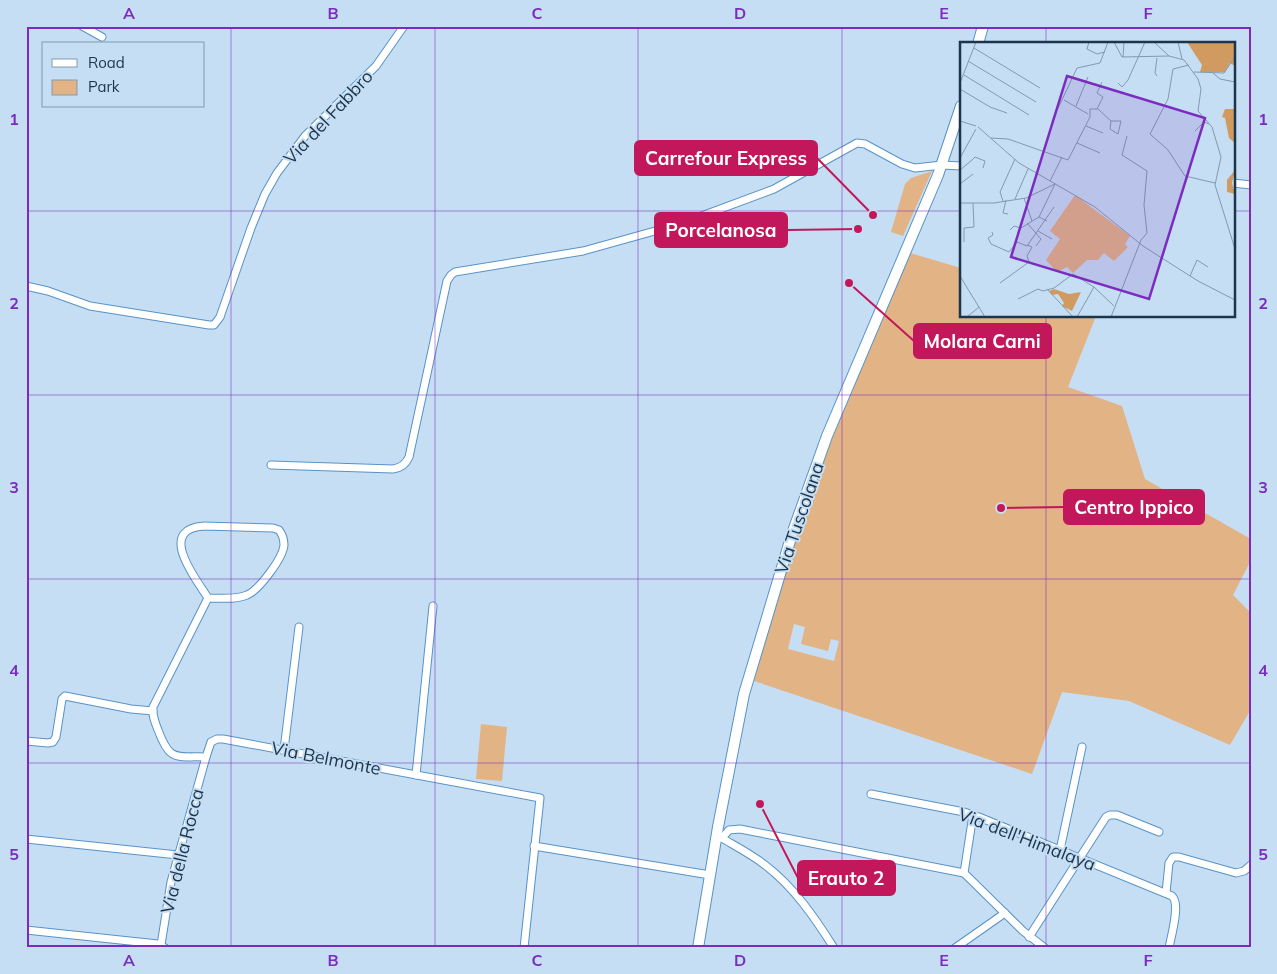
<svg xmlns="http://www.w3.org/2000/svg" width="1277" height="974" font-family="Mulish,sans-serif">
  <rect width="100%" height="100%" fill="#c6def4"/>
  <g fill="#e2b384" fill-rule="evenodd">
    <polygon points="932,171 903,236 891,232 905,184 911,178"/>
    <path d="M910,253L961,268V316H1096L1068,387L1122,406L1145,479L1251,539V560L1233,595L1251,613V709L1230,745L1129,701L1062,692L1032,774L754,681L795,538L831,441ZM794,624L805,627L801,644L828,651L831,639L839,641L834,661L788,649Z"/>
    <polygon points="481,724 507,727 502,781 476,779"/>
  </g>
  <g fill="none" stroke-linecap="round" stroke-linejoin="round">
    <defs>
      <g id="street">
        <polyline points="82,26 102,37"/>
        <polyline points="1233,183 1251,185"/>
        <polyline points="26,286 48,291 90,306 209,325 214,325 220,317 251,228 265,194 277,173 305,136 376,66 404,26"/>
        <path d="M271,465L393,469C401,468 406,464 409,457L447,281L451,275L455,272L583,251L680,224L774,189L857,143L865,144L902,164L915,168L942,165L961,166"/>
        <path d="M208,598C196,579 156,529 204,526L273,528L279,530C282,534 284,539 284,545C283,558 259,590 247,595C236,600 220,598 208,598L153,707C152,716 155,722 158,730C170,762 175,756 206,757L211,742L217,739H223L540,798L524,948"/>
        <polyline points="26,741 48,743 53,742 56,737 62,699 65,696 131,709 153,711"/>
        <polyline points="284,750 299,627"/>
        <polyline points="416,775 433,606"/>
        <path d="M871,794L964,812L979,817L1172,896C1181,904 1171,936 1169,948"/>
        <polyline points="973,815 964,873 1023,931 1045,948"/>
        <path d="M720,837C735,846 751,854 765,865C794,887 815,918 834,948"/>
        <polyline points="722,838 729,830 740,829 964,873"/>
        <polyline points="26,839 178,855"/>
        <polyline points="534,846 710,875"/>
        <polyline points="1060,850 1082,747"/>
        <polyline points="1166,893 1169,863 1173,857 1179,857 1236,873 1244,871 1251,865"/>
        <polyline points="26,930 158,944 165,948"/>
        <polyline points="1029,937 1106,817 1110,815 1117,815 1159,832"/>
        <polyline points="161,945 171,882 206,757"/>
        <polyline points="955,948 1005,913"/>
      </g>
      <g id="secondary">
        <polyline points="978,44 983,26"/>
        <polyline points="698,948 718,827 744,694 792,534 827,436 938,175 961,106"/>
      </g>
    </defs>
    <use href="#street" stroke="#5793c7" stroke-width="9"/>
    <use href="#secondary" stroke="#5793c7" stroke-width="12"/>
    <use href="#street" stroke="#fff" stroke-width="7"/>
    <use href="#secondary" stroke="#fff" stroke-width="10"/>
  </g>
  <path fill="none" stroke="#7b2cbf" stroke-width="1" stroke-opacity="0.55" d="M231,26V948M435,26V948M638,26V948M842,26V948M1046,26V44M26,211H961M1233,211H1251M1046,316V948M26,395H1251M26,579H1251M26,763H1251"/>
  <g text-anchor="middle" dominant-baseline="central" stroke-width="4" stroke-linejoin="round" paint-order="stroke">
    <g font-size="18" fill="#1c354b" stroke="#c6def4">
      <text transform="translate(328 117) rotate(-47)">Via del Fabbro</text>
      <text transform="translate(799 518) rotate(-71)">Via Tuscolana</text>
      <text transform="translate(326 758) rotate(11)">Via Belmonte</text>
      <text transform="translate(1027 839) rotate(21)">Via dell'Himalaya</text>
      <text transform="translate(182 851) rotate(-76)">Via della Rocca</text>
    </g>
  </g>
  <g transform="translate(960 42)">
    <rect width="275" height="275" fill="#c6def4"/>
    <path d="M115,153L170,194L165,202L168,205L154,219L144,211L138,218H127L113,231L107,225L97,230L86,218L100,197L90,189Z" fill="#e2b384"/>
    <path d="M227,0H275V24L270,21L265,30H240L242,23ZM265,67H275V101L269,96L265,76L262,75ZM275,128L272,141L275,152L267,150V138ZM94,247L109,252L121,250L112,269L102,264L104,261L98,252L92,253L89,249Z" fill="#d19a61"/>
    <path fill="none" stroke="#829ab0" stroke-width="1" d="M129,0L127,7L137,12L145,10M154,0L162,15L209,14L224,18L238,37L241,47L238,69L252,85L261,115L255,143L275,207M194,0L209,14M218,0L222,17M14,6L80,46M163,15L164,0M197,16L195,31L197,34M8,19L76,60M229,23L213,27L208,57L190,92L208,108L225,134L255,141M234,30L264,31L275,15M253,31L260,37L275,40M4,33L69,73M0,41L16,0M158,41L162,45L168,38L185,0M0,47L30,65L47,71M104,58L128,72M116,64L128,35M137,67L143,55L137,51L142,40M0,79L16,84M92,79L117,26L140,21L148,0M126,84L143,91M18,85L59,121L135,165L183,204L238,239L275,258M235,89L244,80L249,82M31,96L48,97L108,118L130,75V67H138L151,79L150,87L158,92L161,79H151M117,101L140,111M0,116L16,87M12,118L15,115L25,119L23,126M0,128L12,118M90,139L102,115M0,142L13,132M64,156L72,179M55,157L68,127M46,158L43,171L48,172M43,159L40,150L55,117M0,161H34L66,156L95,142M79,175L95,142M67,181L81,197L76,204M50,188L54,184L61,186L79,175L87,179M78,189L92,197M32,190L33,193L28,196L31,202L49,210L57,200L67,204L94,165M4,200V186L14,185L13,161M0,234L25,275M230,234L237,218L248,225M40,241L69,220L67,214L72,205L67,203M87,247L113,275M58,257L78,247L83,249L94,246L113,232L134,245M7,275L19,265M117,275L134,245L154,264M151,275L181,198L187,191L184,163L187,129L162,113L167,94"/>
    <path fill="#7b2cbf" fill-opacity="0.15" stroke="#7b2cbf" stroke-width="2.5" d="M107,34L245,76L189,257L51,215Z"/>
    <rect width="275" height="275" fill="none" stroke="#1c354b" stroke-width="2.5"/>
  </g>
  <path fill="none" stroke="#c2185b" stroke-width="2" d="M873 215L817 158M858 229L787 230M849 283L914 341M1001 508L1064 507M760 804L798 878"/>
  <g fill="#c2185b" stroke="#c6def4" stroke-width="2">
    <circle cx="873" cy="215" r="5"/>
    <circle cx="858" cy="229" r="5"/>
    <circle cx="849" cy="283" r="5"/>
    <circle cx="1001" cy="508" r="5"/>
    <circle cx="760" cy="804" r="5"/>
  </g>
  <g fill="#c2185b" stroke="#c2185b" stroke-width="2">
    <rect x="635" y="141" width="182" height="34" rx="5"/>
    <rect x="655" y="213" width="132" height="34" rx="5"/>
    <rect x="914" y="324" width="137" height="34" rx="5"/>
    <rect x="1064" y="490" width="140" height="34" rx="5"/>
    <rect x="798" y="861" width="97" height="34" rx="5"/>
  </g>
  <g font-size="19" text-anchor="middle" font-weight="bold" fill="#fff">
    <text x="726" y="165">Carrefour Express</text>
    <text x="721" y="237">Porcelanosa</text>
    <text x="982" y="348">Molara Carni</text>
    <text x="1134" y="514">Centro Ippico</text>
    <text x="846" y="885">Erauto 2</text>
  </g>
  <rect width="1277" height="974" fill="none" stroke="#c6def4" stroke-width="55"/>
  <rect x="42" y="42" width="162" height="65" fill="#c6def4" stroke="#829ab0"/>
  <rect x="52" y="59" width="25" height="8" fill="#ffffff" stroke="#829ab0"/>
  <text x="88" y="68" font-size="15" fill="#1c354b">Road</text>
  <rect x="52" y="80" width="25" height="15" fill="#e2b384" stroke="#829ab0"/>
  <text x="88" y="92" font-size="15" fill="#1c354b">Park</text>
  <rect x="28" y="28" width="1222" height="918" fill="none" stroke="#7b2cbf" stroke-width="2"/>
  <g font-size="16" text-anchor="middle" font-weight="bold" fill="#7b2cbf">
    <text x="129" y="19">A</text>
    <text x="333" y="19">B</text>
    <text x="537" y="19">C</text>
    <text x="740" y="19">D</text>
    <text x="944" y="19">E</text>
    <text x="1148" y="19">F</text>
    <text x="14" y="125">1</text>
    <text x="1263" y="125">1</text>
    <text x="14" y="309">2</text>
    <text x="1263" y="309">2</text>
    <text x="14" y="493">3</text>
    <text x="1263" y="493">3</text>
    <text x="14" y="676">4</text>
    <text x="1263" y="676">4</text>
    <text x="14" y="860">5</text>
    <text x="1263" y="860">5</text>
    <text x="129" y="966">A</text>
    <text x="333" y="966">B</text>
    <text x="537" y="966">C</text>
    <text x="740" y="966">D</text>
    <text x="944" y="966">E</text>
    <text x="1148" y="966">F</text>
  </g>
</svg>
